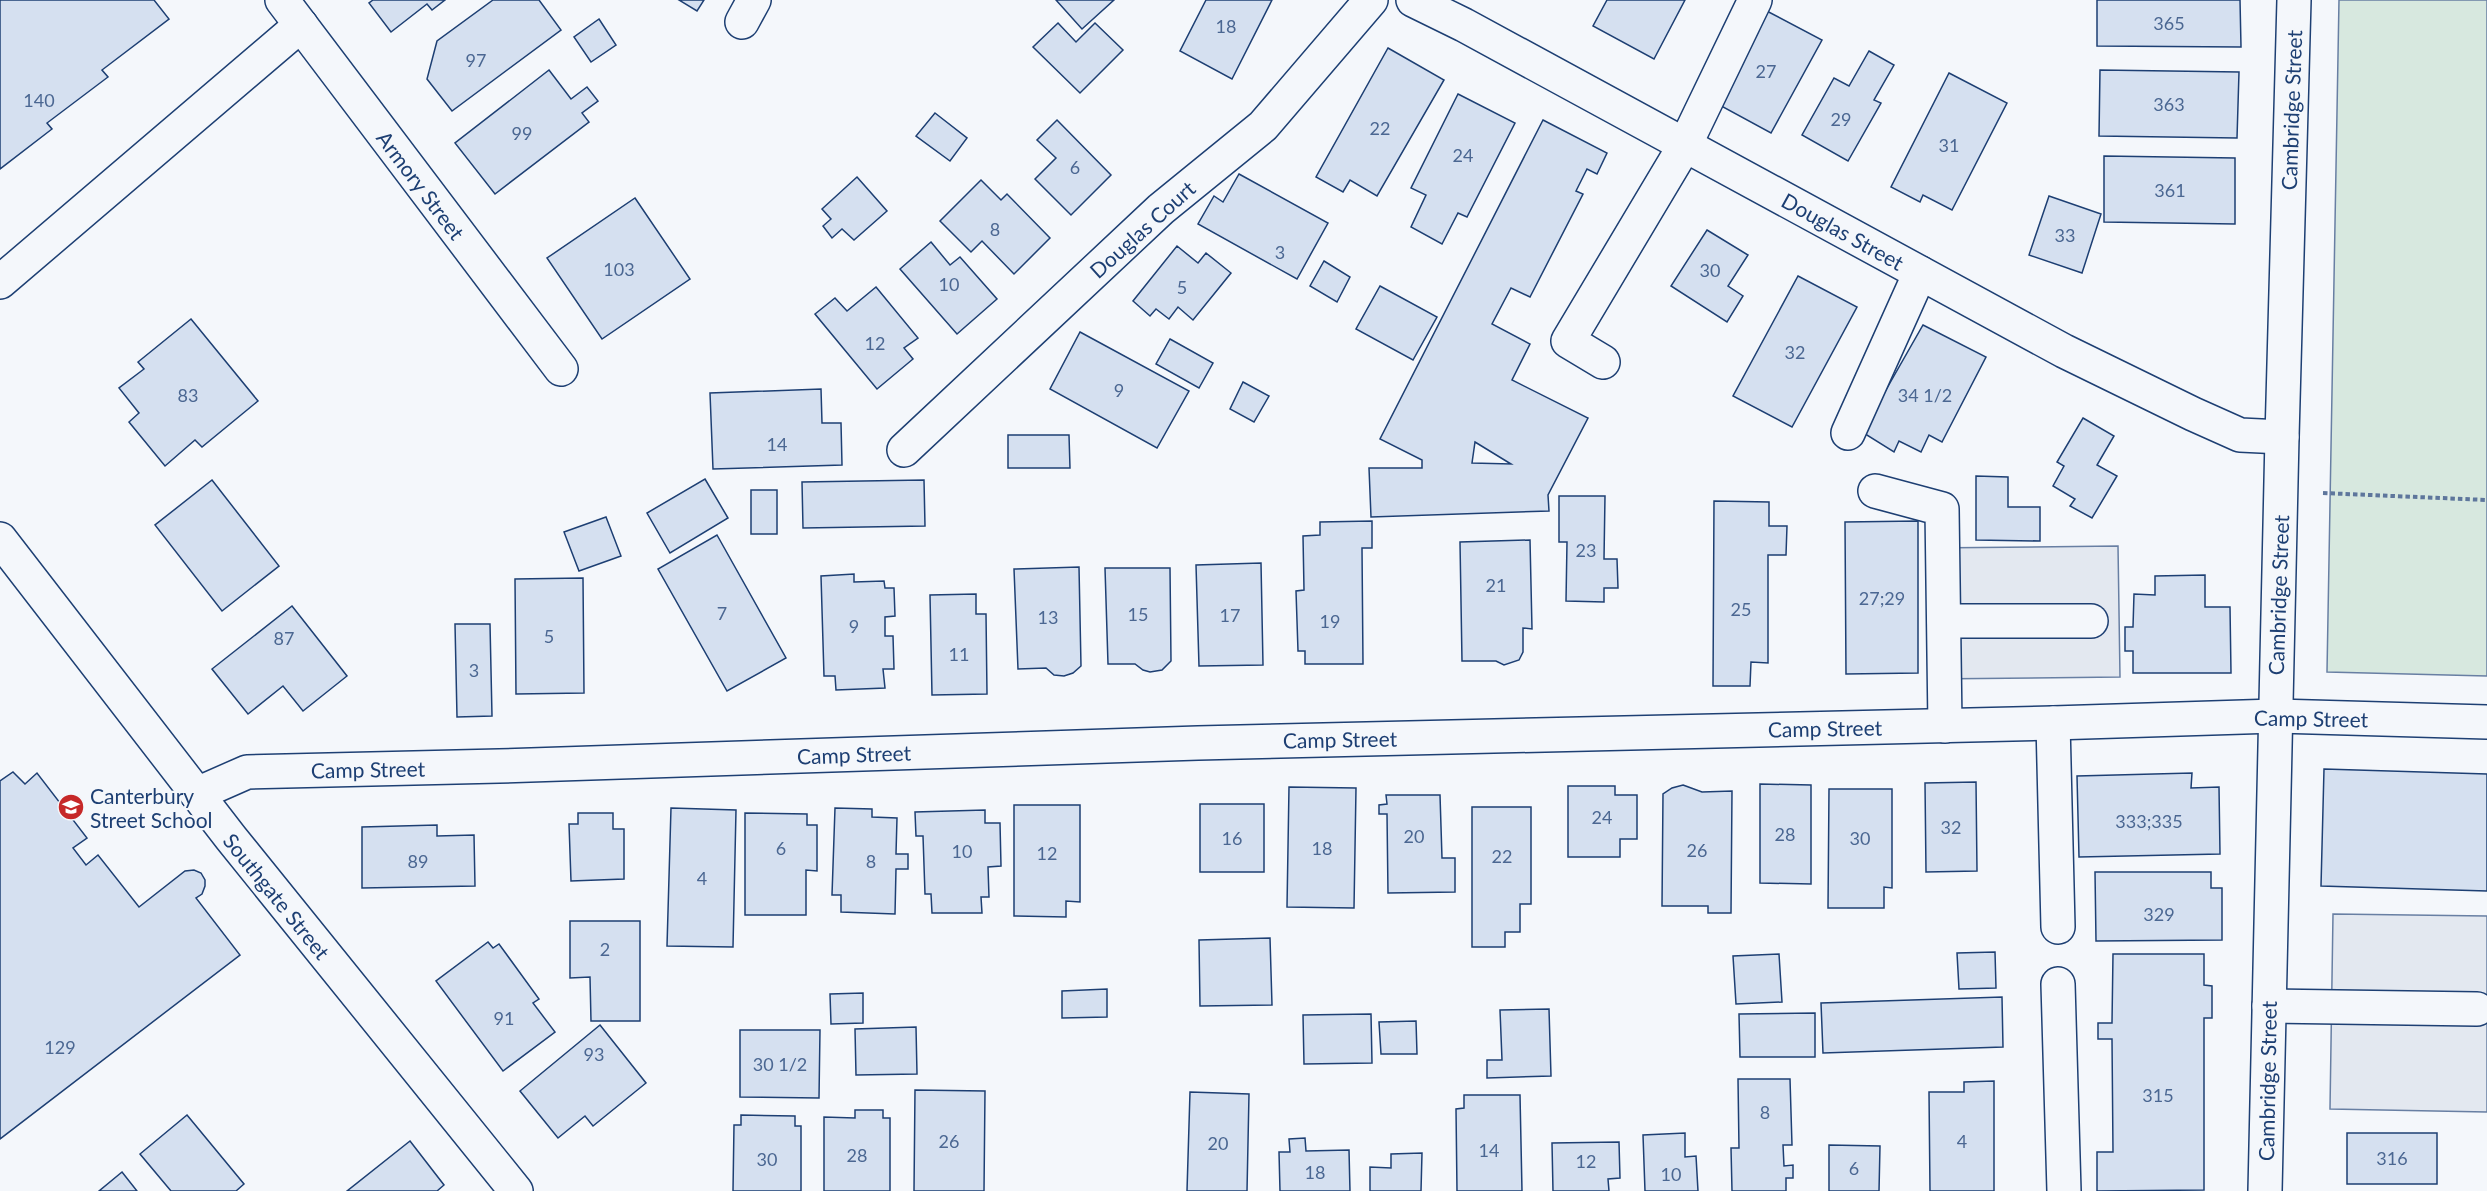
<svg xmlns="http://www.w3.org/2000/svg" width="2487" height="1191" font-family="Lato,sans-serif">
  <rect width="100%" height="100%" fill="#f4f7fb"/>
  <polygon fill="#d7e8df" stroke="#687fa3" stroke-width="1.5" points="2339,0 2487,0 2487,676 2327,672"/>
  <g fill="#e3e8f0" stroke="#687fa3" stroke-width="1.5">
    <polygon points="2118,546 2120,677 1928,679 1927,548"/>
    <polygon points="2333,914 2487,916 2487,1112 2330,1109"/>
  </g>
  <g fill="#d5e0f0" stroke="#1d3f73" stroke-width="1.5" fill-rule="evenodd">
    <polygon points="0,0 154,0 169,19 102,70 108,77 47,123 52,129 0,169"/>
    <polygon points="373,0 445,0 432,10 427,4 391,32 369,3"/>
    <polygon points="493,0 539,0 561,30 452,111 427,79 437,41"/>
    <polygon points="679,0 704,0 697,11"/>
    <polygon points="1056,0 1114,0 1082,29"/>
    <polygon points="1206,0 1272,0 1232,79 1180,51"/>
    <polygon points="1607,0 1685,0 1654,59 1593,26"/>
    <polygon points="2097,0 2240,0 2241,47 2097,46"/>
    <polygon points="1761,8 1822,40 1771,133 1712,101"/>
    <polygon points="599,19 616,45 591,62 574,37"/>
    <polygon points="1058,23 1076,42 1095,23 1123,50 1080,93 1033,47"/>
    <polygon points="1388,48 1444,80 1377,196 1350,180 1343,192 1316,177"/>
    <polygon points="1869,51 1894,65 1874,100 1881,103 1848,161 1802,135 1834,78 1849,86"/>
    <polygon points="549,70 571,99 587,87 598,101 582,113 589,122 495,194 455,143"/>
    <polygon points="2100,70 2239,72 2237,138 2099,136"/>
    <polygon points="1949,73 2007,103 1952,210 1923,195 1920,202 1891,187"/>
    <polygon points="1458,94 1515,123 1467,217 1458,213 1442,244 1411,227 1426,195 1411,188"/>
    <polygon points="935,113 967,138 950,161 916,136"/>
    <polygon points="1057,120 1111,175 1071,215 1035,179 1056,158 1037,140"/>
    <path d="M1543,120L1607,153L1597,174L1587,169L1576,191L1583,194L1530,297L1511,288L1492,324L1530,344L1512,380L1588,418L1548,495L1549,511L1371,517L1369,468H1422V460L1380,439ZM1475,442L1511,464L1472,463Z"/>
    <polygon points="2104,156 2235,158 2235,224 2104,222"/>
    <polygon points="1239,174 1328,223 1297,279 1198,224 1214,196 1223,202"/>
    <polygon points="857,177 887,211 854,240 842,229 832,238 823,226 831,219 822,209"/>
    <polygon points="981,180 1001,200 1007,194 1050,238 1014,274 982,241 971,252 940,221"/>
    <polygon points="2049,196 2101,214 2082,273 2029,255"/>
    <polygon points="635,198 690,279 602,339 547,258"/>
    <polygon points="1707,230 1748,255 1728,286 1743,296 1727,322 1671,286"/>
    <polygon points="931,242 950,265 960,257 997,299 957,334 900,269"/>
    <polygon points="1177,246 1198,263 1206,253 1231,273 1193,320 1178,307 1169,319 1156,309 1150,316 1133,301"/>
    <polygon points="1324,261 1350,277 1337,302 1310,286"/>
    <polygon points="1798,276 1857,307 1792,427 1733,396"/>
    <polygon points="1380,286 1437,317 1413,360 1356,329"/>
    <polygon points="876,287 918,338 904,348 913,359 877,389 815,314 835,298 847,311"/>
    <polygon points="191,319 258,401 202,447 195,440 165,466 129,422 139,413 119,388 144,369 138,362"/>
    <polygon points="1923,325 1986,357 1942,442 1929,435 1921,452 1899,441 1894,452 1862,432"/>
    <polygon points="1080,332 1189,391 1157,448 1050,389"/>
    <polygon points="1170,339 1213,363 1199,388 1156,364"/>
    <polygon points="1243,382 1269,396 1254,422 1230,409"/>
    <polygon points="821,389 822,423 841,423 842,465 713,469 710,393"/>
    <polygon points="2083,418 2114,436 2097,465 2117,476 2092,518 2070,506 2075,499 2053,486 2064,466 2057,462"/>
    <polygon points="1008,435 1069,435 1070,468 1008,468"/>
    <polygon points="1976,476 2008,477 2008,507 2040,507 2040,541 1976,540"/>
    <polygon points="705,479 728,518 670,553 647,513"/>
    <polygon points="212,480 279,566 222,611 155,525"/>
    <polygon points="924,480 925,526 803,528 802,482"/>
    <rect x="751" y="490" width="26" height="44"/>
    <polygon points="1559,496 1605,496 1604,559 1617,559 1618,588 1604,588 1604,602 1566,601 1567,542 1559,542"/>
    <polygon points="1714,501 1769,502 1769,526 1787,526 1786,555 1768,555 1768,663 1751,662 1750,686 1713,686"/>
    <polygon points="606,517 621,556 579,571 564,532"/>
    <polygon points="1372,521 1372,548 1362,548 1363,664 1305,664 1305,651 1298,651 1296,591 1304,590 1303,536 1320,535 1320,522"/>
    <polygon points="1918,521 1918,673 1846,674 1845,522"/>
    <polygon points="717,535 786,658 727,691 658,569"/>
    <polygon points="1530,540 1532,629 1523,628 1523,652 1519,660 1504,665 1496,661 1462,661 1460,542"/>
    <polygon points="1261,563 1263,665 1199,666 1196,565"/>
    <polygon points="1079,567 1081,666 1073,673 1064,676 1054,675 1046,668 1018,669 1014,569"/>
    <polygon points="1105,568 1170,568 1171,661 1162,670 1150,672 1143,670 1135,664 1108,664"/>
    <polygon points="854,574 854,582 884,581 885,588 894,588 895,616 885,617 885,636 893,636 894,669 883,669 885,688 836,690 835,676 824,676 821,576"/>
    <polygon points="2205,575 2205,607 2230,607 2231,673 2133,673 2133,651 2125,651 2125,627 2133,627 2134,594 2155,595 2155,576"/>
    <polygon points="583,578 584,693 516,694 515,579"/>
    <polygon points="976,594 976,614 986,614 987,694 932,695 930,595"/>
    <polygon points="292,606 347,676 303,711 283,686 248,714 212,669"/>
    <polygon points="455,624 490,624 492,716 457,717"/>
    <polygon points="2324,769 2487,774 2487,891 2321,886"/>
    <polygon points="13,772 25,784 37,773 87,838 73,848 86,865 98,855 139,907 185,871 194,870 201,873 205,880 205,886 202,894 196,898 240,955 0,1139 0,781"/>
    <polygon points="2192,773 2191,788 2219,787 2220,854 2079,857 2077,776"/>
    <polygon points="1976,782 1977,871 1926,872 1925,783"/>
    <polygon points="1760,784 1811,785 1811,884 1760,883"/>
    <polygon points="1683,785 1702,792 1732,791 1731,913 1708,913 1708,906 1662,906 1663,794 1672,788"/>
    <polygon points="1568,786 1615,786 1615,795 1637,795 1637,839 1620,839 1620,857 1568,857"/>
    <polygon points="1289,787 1356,788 1354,908 1287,907"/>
    <polygon points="1829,789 1892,789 1892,888 1884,887 1884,908 1828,908"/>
    <polygon points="1386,795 1440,795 1442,858 1455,858 1455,892 1388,893 1387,814 1379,814 1379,805 1387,804"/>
    <rect x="1200" y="804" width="64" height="68"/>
    <polygon points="1014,805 1080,805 1080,902 1066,901 1066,917 1014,916"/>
    <polygon points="1472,807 1531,807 1531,904 1520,904 1520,932 1505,932 1505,947 1472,947"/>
    <polygon points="671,808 736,810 733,947 667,946"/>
    <polygon points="835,808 872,809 872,817 897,818 896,854 908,854 908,869 896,869 895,914 841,912 841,895 832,895"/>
    <polygon points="985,810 985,823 1000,823 1001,866 988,867 989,897 981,897 982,913 932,913 931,894 925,894 923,836 916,836 915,812"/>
    <polygon points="578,813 613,813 613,829 624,829 624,879 571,881 569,824 578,824"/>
    <polygon points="745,813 807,814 807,825 817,825 817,871 806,870 806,915 745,915"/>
    <polygon points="437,825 437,836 474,835 475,886 362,888 362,827"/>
    <polygon points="2095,872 2211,872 2211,888 2222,888 2222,940 2096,941"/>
    <polygon points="570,921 640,921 640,1021 591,1021 590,977 570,978"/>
    <polygon points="1270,938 1272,1005 1200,1006 1199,940"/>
    <polygon points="488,942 493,948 499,944 539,999 533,1003 555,1032 503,1071 436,981"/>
    <polygon points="1995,952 1996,988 1959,989 1957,953"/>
    <polygon points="1779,954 1782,1002 1736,1004 1733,956"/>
    <polygon points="2113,954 2204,954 2204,985 2212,986 2212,1018 2204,1018 2204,1190 2097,1191 2097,1152 2113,1152 2112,1039 2098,1039 2098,1023 2112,1023"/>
    <polygon points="1107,989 1107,1017 1062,1018 1062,991"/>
    <polygon points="863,993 863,1023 831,1024 830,994"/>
    <polygon points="2002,997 2003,1047 1823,1053 1821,1003"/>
    <polygon points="1549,1009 1551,1076 1487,1078 1487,1060 1502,1060 1500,1010"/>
    <polygon points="1815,1013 1815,1057 1740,1057 1739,1014"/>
    <polygon points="1371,1014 1372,1063 1304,1064 1303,1015"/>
    <polygon points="1416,1021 1417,1054 1381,1054 1379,1022"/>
    <polygon points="600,1025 646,1083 593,1126 585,1116 558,1138 520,1091"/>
    <polygon points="916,1027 917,1074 856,1075 855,1029"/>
    <polygon points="740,1030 820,1030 819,1098 740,1097"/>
    <polygon points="1738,1079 1790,1079 1792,1145 1783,1145 1784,1166 1793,1165 1793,1178 1786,1178 1786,1191 1732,1191 1731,1148 1739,1148"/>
    <polygon points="1994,1081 1994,1191 1930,1191 1929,1092 1964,1092 1964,1082"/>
    <polygon points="915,1090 985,1091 984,1191 914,1191"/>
    <polygon points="1190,1092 1249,1094 1247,1191 1187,1191"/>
    <polygon points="1464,1095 1520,1095 1522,1191 1457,1191 1456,1109 1464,1108"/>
    <polygon points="855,1110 883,1110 883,1118 890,1118 890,1191 824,1191 824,1117 855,1118"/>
    <polygon points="187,1115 244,1184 236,1191 171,1191 140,1154"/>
    <polygon points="741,1115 795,1116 795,1126 801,1126 801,1191 733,1191 734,1125 741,1125"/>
    <polygon points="1685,1133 1685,1157 1696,1156 1698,1191 1645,1191 1643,1135"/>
    <rect x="2347" y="1133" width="90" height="51"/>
    <polygon points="1305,1138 1306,1151 1349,1150 1350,1191 1280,1191 1279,1152 1290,1152 1289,1139"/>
    <polygon points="410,1141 444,1185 437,1191 347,1191"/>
    <polygon points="1619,1142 1620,1178 1608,1179 1609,1191 1553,1191 1552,1143"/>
    <polygon points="1829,1145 1880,1146 1879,1191 1829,1191"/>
    <polygon points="1422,1153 1421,1191 1370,1191 1370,1167 1391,1168 1391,1154"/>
    <polygon points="122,1172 137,1191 99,1191"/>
  </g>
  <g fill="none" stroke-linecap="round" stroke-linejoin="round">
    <defs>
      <g id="minor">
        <polyline points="282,0 561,369"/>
        <polyline points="1413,0 1464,25 2064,351 2193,414 2240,435 2282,437"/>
        <polyline points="742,22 754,0"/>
        <polyline points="0,282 301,25"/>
        <polyline points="1603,362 1568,341 1685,145 1755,0"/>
        <polyline points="1848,433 1920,273"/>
        <polyline points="904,450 1161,209 1263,126 1371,0"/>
        <polyline points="1875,491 1942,509 1945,726"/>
        <polyline points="0,539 231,838 516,1191"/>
        <polyline points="1944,621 2091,621"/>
        <polyline points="2053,723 2058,927"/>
        <polyline points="197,794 247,772 499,766 1198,743 2053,723 2275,716 2487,722"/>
        <polyline points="2058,984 2064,1191"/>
        <polyline points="2269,1006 2477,1009"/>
      </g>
      <polyline id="major" points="2265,1191 2282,437 2294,0"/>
    </defs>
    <use href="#minor" stroke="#1d3f73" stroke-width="36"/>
    <use href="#major" stroke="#1d3f73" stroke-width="36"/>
    <polyline stroke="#5e769c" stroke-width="4" stroke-dasharray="4.5 3" stroke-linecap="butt" points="2323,493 2487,500"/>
    <use href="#minor" stroke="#f4f7fb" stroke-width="33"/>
    <use href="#major" stroke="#f4f7fb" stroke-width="33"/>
  </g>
  <defs>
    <symbol id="school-disc" viewBox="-11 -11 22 22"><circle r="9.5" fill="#c62828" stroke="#f4f7fb"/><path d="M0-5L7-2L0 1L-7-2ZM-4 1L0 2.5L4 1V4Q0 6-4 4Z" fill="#fff"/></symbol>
  </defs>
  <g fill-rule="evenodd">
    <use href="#school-disc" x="56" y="792" width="30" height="30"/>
  </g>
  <g text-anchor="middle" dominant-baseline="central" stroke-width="4.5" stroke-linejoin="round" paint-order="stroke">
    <g font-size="18" fill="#4b6792">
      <text x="2169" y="23">365</text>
      <text x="1226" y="26">18</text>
      <text x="476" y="60">97</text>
      <text x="1766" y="71">27</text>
      <text x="39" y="100">140</text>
      <text x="2169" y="104">363</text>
      <text x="1841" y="119">29</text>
      <text x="1380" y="128">22</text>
      <text x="522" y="133">99</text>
      <text x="1949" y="145">31</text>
      <text x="1463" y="155">24</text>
      <text x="1075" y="167">6</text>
      <text x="2170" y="190">361</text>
      <text x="995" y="229">8</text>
      <text x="2065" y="235">33</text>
      <text x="1280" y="252">3</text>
      <text x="619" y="269">103</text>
      <text x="1710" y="270">30</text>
      <text x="949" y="284">10</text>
      <text x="1182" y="287">5</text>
      <text x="875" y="343">12</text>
      <text x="1795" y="352">32</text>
      <text x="1119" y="390">9</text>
      <text x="188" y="395">83</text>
      <text x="1925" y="395">34 1/2</text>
      <text x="777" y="444">14</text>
      <text x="1586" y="550">23</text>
      <text x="1496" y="585">21</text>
      <text x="1882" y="598">27;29</text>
      <text x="1741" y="609">25</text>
      <text x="722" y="613">7</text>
      <text x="1138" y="614">15</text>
      <text x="1230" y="615">17</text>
      <text x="1048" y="617">13</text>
      <text x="1330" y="621">19</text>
      <text x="854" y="626">9</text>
      <text x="549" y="636">5</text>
      <text x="284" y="638">87</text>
      <text x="959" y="654">11</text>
      <text x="474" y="670">3</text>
      <text x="1602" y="817">24</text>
      <text x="2149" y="821">333;335</text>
      <text x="1951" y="827">32</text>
      <text x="1785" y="834">28</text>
      <text x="1414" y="836">20</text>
      <text x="1232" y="838">16</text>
      <text x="1860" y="838">30</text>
      <text x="781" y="848">6</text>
      <text x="1322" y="848">18</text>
      <text x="1697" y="850">26</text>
      <text x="962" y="851">10</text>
      <text x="1047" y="853">12</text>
      <text x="1502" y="856">22</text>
      <text x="418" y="861">89</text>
      <text x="871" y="861">8</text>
      <text x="702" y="878">4</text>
      <text x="2159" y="914">329</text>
      <text x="605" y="949">2</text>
      <text x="504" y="1018">91</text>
      <text x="60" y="1047">129</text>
      <text x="594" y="1054">93</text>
      <text x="780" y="1064">30 1/2</text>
      <text x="2158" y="1095">315</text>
      <text x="1765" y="1112">8</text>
      <text x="949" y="1141">26</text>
      <text x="1962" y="1141">4</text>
      <text x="1218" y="1143">20</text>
      <text x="1489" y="1150">14</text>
      <text x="857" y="1155">28</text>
      <text x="2392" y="1158">316</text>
      <text x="767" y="1159">30</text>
      <text x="1586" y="1161">12</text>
      <text x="1854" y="1168">6</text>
      <text x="1315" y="1172">18</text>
      <text x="1671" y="1174">10</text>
    </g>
    <g font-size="21" fill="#1d3f73" stroke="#f4f7fb">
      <text transform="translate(2291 110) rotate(-88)">Cambridge Street</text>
      <text transform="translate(421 185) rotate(53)">Armory Street</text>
      <text transform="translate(1142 229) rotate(-42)">Douglas Court</text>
      <text transform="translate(1843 231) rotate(29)">Douglas Street</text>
      <text transform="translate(2278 595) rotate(-88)">Cambridge Street</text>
      <text transform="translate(2311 718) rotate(1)">Camp Street</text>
      <text transform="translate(1825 728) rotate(-1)">Camp Street</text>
      <text transform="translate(1340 739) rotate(-1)">Camp Street</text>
      <text transform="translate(854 754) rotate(-2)">Camp Street</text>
      <text transform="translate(368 769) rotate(-1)">Camp Street</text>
      <text transform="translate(277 896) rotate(51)">Southgate Street</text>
      <text transform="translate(2267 1081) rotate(-89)">Cambridge Street</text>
    </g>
    <g font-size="21" fill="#1d3f73" stroke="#f4f7fb" text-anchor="start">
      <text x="90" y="795">Canterbury<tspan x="90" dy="24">Street School</tspan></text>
    </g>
  </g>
</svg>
